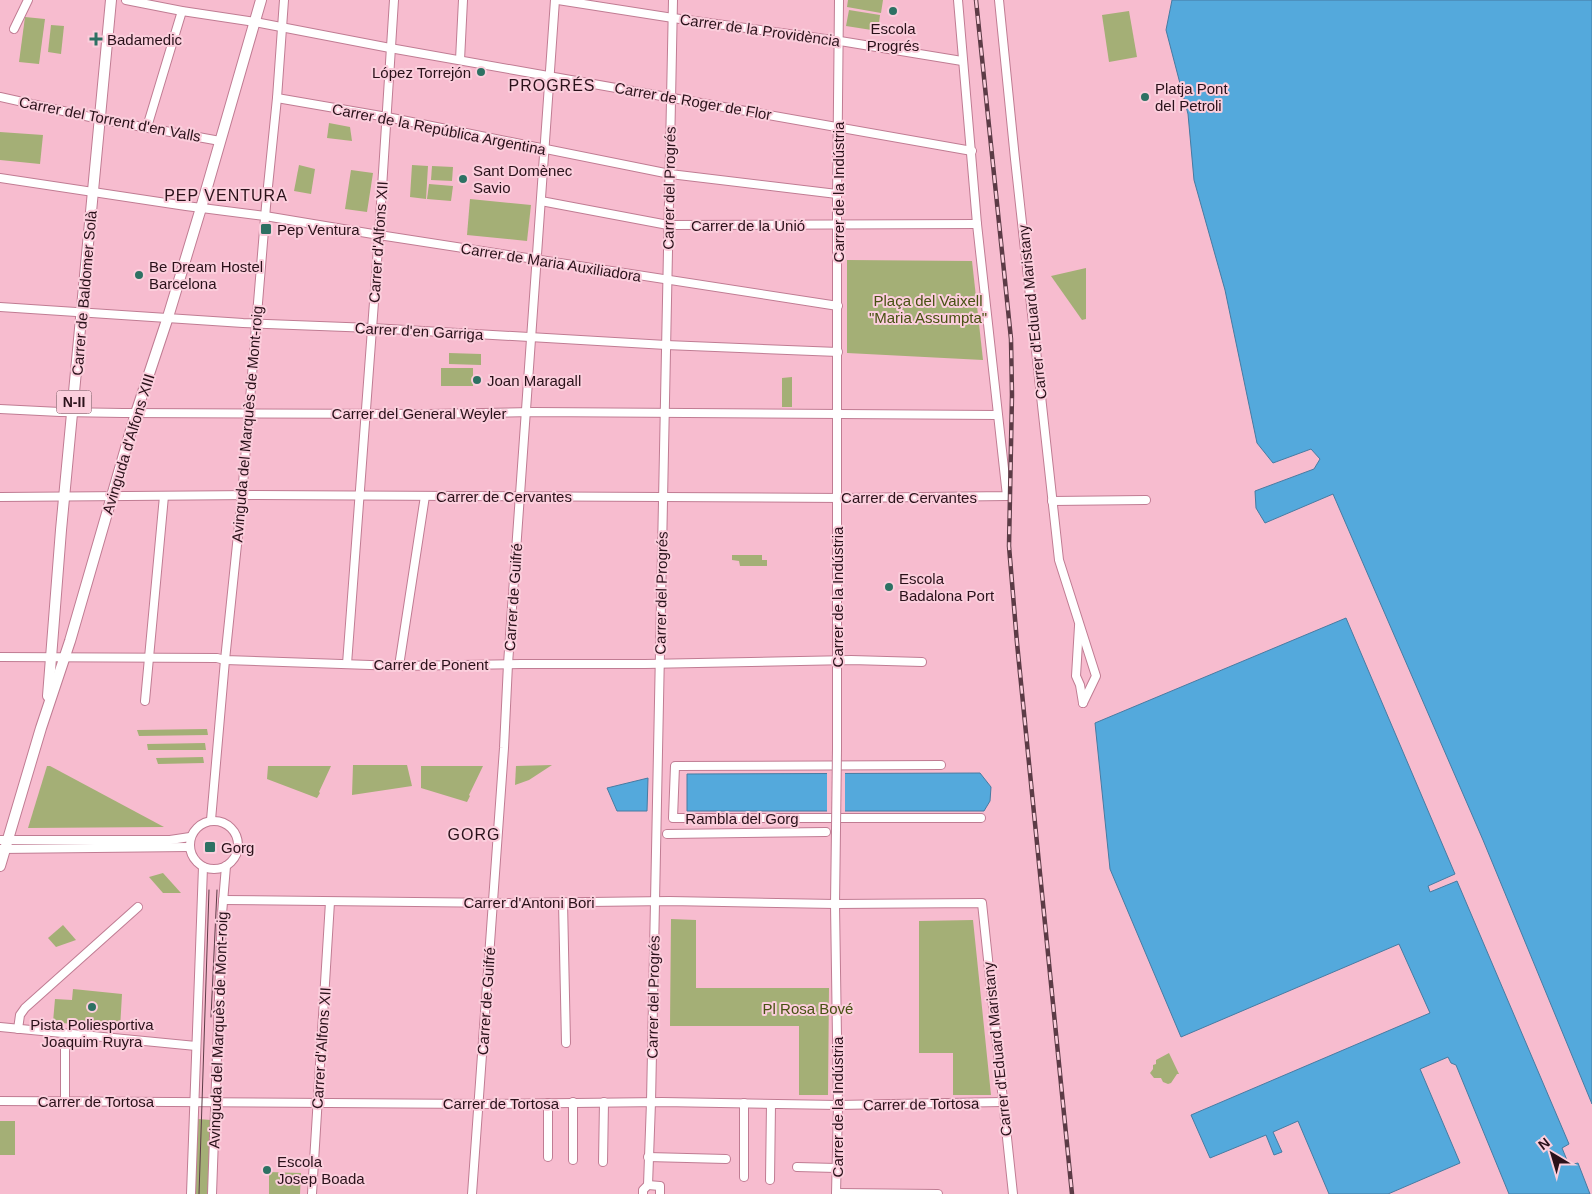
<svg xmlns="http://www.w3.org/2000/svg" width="1592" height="1194" font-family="Helvetica,sans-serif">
  <rect width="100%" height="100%" fill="#f7bccf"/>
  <g fill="#a4af76">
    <polygon points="848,0 883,0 881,13 847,7"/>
    <polygon points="849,10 880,15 878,31 846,26"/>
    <polygon points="1129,11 1137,57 1109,62 1102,15"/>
    <polygon points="25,17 45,19 39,64 19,62"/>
    <polygon points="51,25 64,26 61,54 48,52"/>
    <polygon points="329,123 350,127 352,141 327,138"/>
    <polygon points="0,132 43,135 40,164 0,160"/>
    <polygon points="299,165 315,169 311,194 294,191"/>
    <polygon points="412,165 428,166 426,199 410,197"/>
    <polygon points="432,166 453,167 452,181 431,180"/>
    <polygon points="351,170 373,173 367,212 345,209"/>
    <polygon points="429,184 453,186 451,201 427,199"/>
    <polygon points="470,199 531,205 527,241 467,235"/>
    <polygon points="847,260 972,261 983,360 847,353"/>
    <polygon points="1086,268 1086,319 1082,320 1051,276"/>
    <polygon points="449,353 481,354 481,365 449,364"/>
    <rect x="441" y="368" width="32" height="18"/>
    <polygon points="792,377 792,407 782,407 782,378"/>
    <polygon points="732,555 762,555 762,560 767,560 767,566 740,566 739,561 732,560"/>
    <polygon points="207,729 208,735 139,736 137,730"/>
    <polygon points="205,743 206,750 148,750 147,744"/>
    <polygon points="203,757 204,763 158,764 156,758"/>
    <polygon points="353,765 407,765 412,786 352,795"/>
    <polygon points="552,765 529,780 515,785 516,766"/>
    <polygon points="47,766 50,766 164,827 28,828"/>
    <polygon points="268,766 331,766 319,792 320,793 317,798 267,779"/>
    <polygon points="421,766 483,766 469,795 470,796 467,802 421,788"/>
    <polygon points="163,873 181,893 163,893 149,877"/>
    <polygon points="671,919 696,920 696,988 829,988 828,1095 799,1095 799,1026 670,1026"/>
    <polygon points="973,920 991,1095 953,1095 953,1053 919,1053 919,921"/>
    <polygon points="63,925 76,940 56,947 48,938"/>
    <polygon points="73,989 122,994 120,1029 53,1022 55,999 72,1000"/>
    <polygon points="1169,1053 1179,1074 1177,1074 1171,1083 1168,1084 1163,1082 1161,1078 1154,1078 1150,1073 1153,1069 1153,1065 1156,1064 1156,1060"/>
    <polygon points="198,1119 211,1120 208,1194 195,1194"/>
    <rect x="0" y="1121" width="15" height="34"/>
    <polygon points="269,1172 301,1173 300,1194 269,1194"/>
  </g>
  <g fill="#54a9dc" stroke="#477ba2">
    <polygon points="1172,0 1592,0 1592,1104 1483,840 1333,494 1265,523 1256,508 1255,491 1314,469 1320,459 1311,449 1273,463 1257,443 1225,290 1194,180 1188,114 1166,30"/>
    <polygon points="1346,618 1455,874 1428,886 1430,892 1457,881 1569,1144 1562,1148 1569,1165 1578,1163 1590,1194 1509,1194 1456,1065 1451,1063 1448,1057 1420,1069 1460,1163 1388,1194 1329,1194 1298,1121 1273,1132 1282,1152 1274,1155 1266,1135 1210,1158 1191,1115 1430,1013 1399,944 1181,1037 1110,869 1095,723"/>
    <polygon points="980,773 991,787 990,801 984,811 687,811 687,774"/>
    <polygon points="648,778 647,811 617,811 607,788"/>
  </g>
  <rect fill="#f7bccf" x="827" y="771" width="18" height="42"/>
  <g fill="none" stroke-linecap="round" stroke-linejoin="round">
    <defs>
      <g id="minor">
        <polyline points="126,0 182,11 255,22 390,48 972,151"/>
        <polyline points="558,0 673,18 840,41 962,61"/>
        <polyline points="999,0 1015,159 1059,560 1096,676 1083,703"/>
        <polyline points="14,29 28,0"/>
        <polyline points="460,60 463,0"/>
        <polyline points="0,97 99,119 220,141"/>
        <polyline points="277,98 387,117 670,174 837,194"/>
        <polyline points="147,127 182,11"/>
        <polyline points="0,178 186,206 265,216 379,235 838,306"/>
        <polyline points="541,201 668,225 977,224"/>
        <polyline points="0,307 243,323 372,328 666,345 838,352"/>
        <polyline points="0,409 60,412 123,413 428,414 533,412 997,415"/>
        <polyline points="0,497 254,495 843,498 1007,496 977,224 958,0"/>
        <polyline points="1052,501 1146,500"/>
        <polyline points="1079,626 1076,676 1080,685 1083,703"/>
        <polyline points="0,657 217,658 225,660 399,666 521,664 645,664 851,660 922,662"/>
        <polyline points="347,664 379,235 394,0"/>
        <polyline points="399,666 425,496"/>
        <polyline points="145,701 164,496"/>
        <polyline points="837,749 837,203 839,0"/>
        <polyline points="941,765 675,766 673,818 981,818"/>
        <polyline points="211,820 225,660 242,496 266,206 277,98 284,0"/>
        <circle cx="214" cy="845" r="24"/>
        <polyline points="836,829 835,904 838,1105 836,1194"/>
        <polyline points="667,834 826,832"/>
        <polyline points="0,840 170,840 190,837"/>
        <polyline points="1,849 189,847"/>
        <polyline points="223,900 507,903 669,901 835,904 982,903 1013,1194"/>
        <polyline points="563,902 566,1043"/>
        <polyline points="0,1027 196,1046"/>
        <polyline points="18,1029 20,1015 25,1008 138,907"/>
        <polyline points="0,1101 479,1104 662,1102 838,1105 1002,1102"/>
        <polyline points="65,1101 65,1043"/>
        <polyline points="573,1102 573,1160"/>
        <polyline points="744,1103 744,1177"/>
        <polyline points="548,1157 548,1103"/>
        <polyline points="648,1157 726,1159"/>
        <polyline points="603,1162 604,1102"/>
        <polyline points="797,1167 836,1168"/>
        <polyline points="770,1180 771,1104"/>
        <polyline points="648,1185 660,1186 660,1194"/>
        <polyline points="836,1193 938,1194"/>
        <polyline points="191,1194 203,867"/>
        <polyline points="212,1194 222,914 226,866"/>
        <polyline points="312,1194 330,902"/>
        <polyline points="472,1194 504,748 508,664 555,0"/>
        <polyline points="643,1194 643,1190 648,1185 651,1102 673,0"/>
      </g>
      <g id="major">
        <polyline points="48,696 61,530 111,0"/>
        <polyline points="0,866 41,728 70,641 136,413 168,317 201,208 261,0"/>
      </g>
    </defs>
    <use href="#minor" stroke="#c07c93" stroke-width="10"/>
    <use href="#major" stroke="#c07c93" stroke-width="12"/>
    <use href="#minor" stroke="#fff" stroke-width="8"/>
    <use href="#major" stroke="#fff" stroke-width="10"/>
    <g stroke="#5c3b46" stroke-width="1">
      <polyline points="211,1017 217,890"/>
      <polyline points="199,1194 209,890"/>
    </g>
    <defs>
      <polyline id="rail" points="976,0 1011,339 1012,395 1009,546 1017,643 1072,1194"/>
    </defs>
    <use href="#rail" stroke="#5c3b46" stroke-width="4.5"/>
    <use href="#rail" stroke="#fbcedc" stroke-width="2.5" stroke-dasharray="8" stroke-linecap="butt"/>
    <defs>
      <polyline id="minor-bridge" points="836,829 837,749"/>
    </defs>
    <use href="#minor-bridge" stroke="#c07c93" stroke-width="10" stroke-linecap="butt"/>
    <use href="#minor-bridge" stroke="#fff" stroke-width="8"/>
  </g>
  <g fill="#2d7163" stroke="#fbcedc" stroke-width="2">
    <circle cx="893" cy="11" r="5"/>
    <path d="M93.5 31.5h5v5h5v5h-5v5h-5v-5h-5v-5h5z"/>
    <circle cx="481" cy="72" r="5"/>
    <circle cx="1145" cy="97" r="5"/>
    <circle cx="463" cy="179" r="5"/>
    <rect x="260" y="223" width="12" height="12" rx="2.5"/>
    <circle cx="139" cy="275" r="5"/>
    <circle cx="477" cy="380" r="5"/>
    <circle cx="889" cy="587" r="5"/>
    <rect x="204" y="841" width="12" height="12" rx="2.5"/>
    <circle cx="92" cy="1007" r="5"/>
    <circle cx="267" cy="1170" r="5"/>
  </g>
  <g text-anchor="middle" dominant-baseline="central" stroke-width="4" stroke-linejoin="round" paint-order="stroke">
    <rect fill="#fbcedc" stroke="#694a54" stroke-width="1" x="56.5" y="390.5" width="35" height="23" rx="4"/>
    <g font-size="14" font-weight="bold" fill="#2a111a">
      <text x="74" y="402">N-II</text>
    </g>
    <g font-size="15" fill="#2a111a" stroke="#fbcedc" text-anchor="start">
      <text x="893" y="28" text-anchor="middle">Escola<tspan x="893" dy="17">Progrés</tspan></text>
      <text x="107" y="39">Badamedic</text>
      <text x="471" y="72" text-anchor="end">López Torrejón</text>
      <text x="1155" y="88">Platja Pont<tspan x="1155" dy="17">del Petroli</tspan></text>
      <text x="473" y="170">Sant Domènec<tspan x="473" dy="17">Savio</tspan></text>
      <text x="277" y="229">Pep Ventura</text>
      <text x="149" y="266">Be Dream Hostel<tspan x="149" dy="17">Barcelona</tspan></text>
      <text x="487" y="380">Joan Maragall</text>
      <text x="899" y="578">Escola<tspan x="899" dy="17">Badalona Port</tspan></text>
      <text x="221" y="847">Gorg</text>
      <text x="92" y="1024" text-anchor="middle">Pista Poliesportiva<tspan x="92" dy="17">Joaquim Ruyra</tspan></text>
      <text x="277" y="1161">Escola<tspan x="277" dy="17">Josep Boada</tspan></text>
    </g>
    <g font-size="15" fill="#2a111a" stroke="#fbcedc">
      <text transform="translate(760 30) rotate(8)">Carrer de la Providència</text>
      <text transform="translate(693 101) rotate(10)">Carrer de Roger de Flor</text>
      <text transform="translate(110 119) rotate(11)">Carrer del Torrent d'en Valls</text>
      <text transform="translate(439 129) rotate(11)">Carrer de la República Argentina</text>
      <text transform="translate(669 188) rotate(-89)">Carrer del Progrés</text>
      <text transform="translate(838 192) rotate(-90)">Carrer de la Indústria</text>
      <text x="748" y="225">Carrer de la Unió</text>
      <text transform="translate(378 242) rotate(-86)">Carrer d'Alfons XII</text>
      <text transform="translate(551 262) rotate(9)">Carrer de Maria Auxiliadora</text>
      <text transform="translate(84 293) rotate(-85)">Carrer de Baldomer Solà</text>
      <text transform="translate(1032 312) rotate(-96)">Carrer d'Eduard Maristany</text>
      <text transform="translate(419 331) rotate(3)">Carrer d'en Garriga</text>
      <text x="419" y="413">Carrer del General Weyler</text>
      <text transform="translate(247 424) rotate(-85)">Avinguda del Marquès de Mont-roig</text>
      <text transform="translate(128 444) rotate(-73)">Avinguda d'Alfons XIII</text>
      <text x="504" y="496">Carrer de Cervantes</text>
      <text x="909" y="497">Carrer de Cervantes</text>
      <text transform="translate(661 593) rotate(-89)">Carrer del Progrés</text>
      <text transform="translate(513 597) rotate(-86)">Carrer de Guifré</text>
      <text transform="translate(837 597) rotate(-90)">Carrer de la Indústria</text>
      <text x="431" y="664">Carrer de Ponent</text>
      <text x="742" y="818">Rambla del Gorg</text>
      <text x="529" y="902">Carrer d'Antoni Bori</text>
      <text transform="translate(653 997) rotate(-89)">Carrer del Progrés</text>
      <text transform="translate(486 1001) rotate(-86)">Carrer de Guifré</text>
      <text transform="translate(218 1030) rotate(-88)">Avinguda del Marquès de Mont-roig</text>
      <text transform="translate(321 1048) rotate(-86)">Carrer d'Alfons XII</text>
      <text transform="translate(997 1049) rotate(-96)">Carrer d'Eduard Maristany</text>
      <text x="96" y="1101">Carrer de Tortosa</text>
      <text x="501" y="1103">Carrer de Tortosa</text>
      <text transform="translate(921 1104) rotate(-1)">Carrer de Tortosa</text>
      <text transform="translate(837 1107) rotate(-90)">Carrer de la Indústria</text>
    </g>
    <g font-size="15" fill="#475112" stroke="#fbcedc">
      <text x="928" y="300">Plaça del Vaixell<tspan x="928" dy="17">"Maria Assumpta"</tspan></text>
      <text x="808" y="1008">Pl Rosa Bové</text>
    </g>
    <g font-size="16" letter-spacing="1" fill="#2a111a" stroke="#fbcedc">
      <text x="552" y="85">PROGRÉS</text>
      <text x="226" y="195">PEP VENTURA</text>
      <text x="474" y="834">GORG</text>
    </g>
  </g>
  <g transform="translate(1552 1154) rotate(322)" stroke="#fbcedc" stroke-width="4" paint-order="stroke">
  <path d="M0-4L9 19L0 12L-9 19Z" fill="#2a111a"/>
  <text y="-8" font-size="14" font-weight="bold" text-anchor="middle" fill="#2a111a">N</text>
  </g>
</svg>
